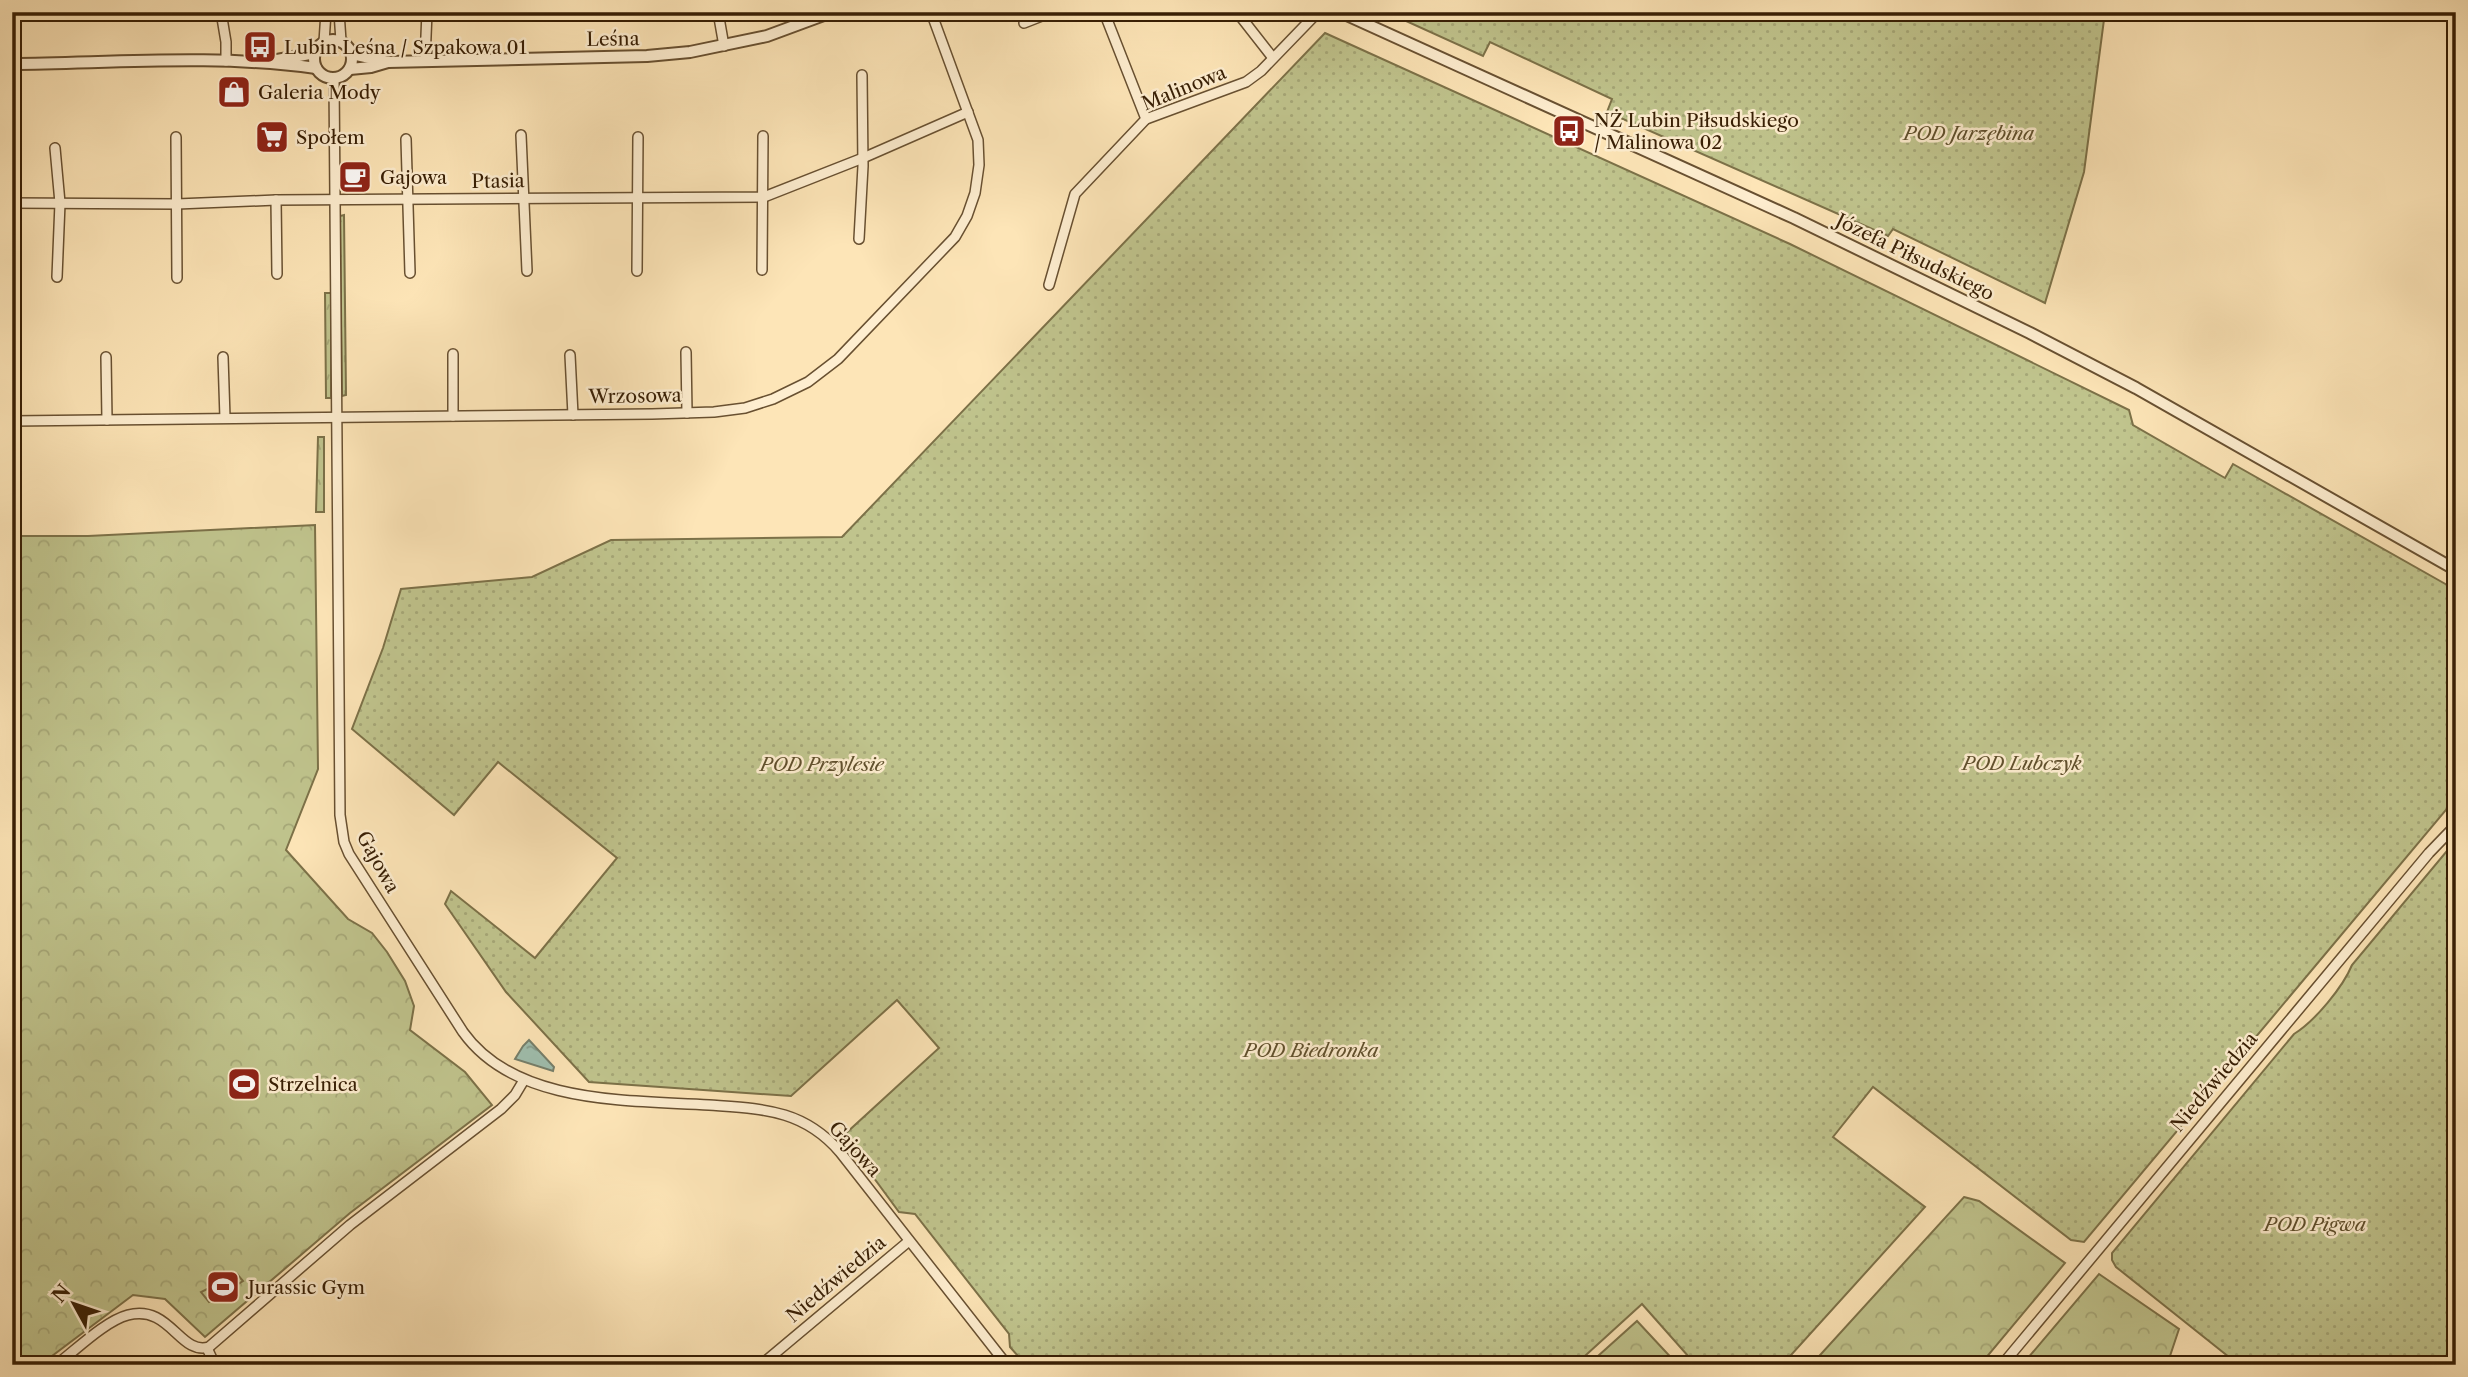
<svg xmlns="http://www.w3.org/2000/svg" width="2468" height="1377" font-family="'Libre Caslon Text',serif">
  <defs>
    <pattern id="grass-tufts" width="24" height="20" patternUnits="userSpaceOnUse" patternTransform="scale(1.75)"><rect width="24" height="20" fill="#c0c48d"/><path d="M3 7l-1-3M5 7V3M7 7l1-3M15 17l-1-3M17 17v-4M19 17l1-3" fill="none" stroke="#a6a878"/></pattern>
    <pattern id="forest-crowns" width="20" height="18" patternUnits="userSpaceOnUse" patternTransform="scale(1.75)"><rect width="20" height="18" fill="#c0c48d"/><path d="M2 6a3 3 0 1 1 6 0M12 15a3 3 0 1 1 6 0" fill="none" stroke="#a6a878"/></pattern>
    <pattern id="garden-dots" width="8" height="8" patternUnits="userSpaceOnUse" patternTransform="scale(1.75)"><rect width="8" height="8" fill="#c0c48d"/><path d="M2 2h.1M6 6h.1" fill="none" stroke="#a6a878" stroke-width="1.8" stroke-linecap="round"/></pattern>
    <pattern id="water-ripples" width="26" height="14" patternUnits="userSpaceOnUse" patternTransform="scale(1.75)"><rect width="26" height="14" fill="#9fbfaf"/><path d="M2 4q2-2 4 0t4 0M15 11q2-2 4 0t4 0" fill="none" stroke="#829b8c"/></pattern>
  </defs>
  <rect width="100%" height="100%" fill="#fde5b7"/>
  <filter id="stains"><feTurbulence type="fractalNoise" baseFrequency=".00286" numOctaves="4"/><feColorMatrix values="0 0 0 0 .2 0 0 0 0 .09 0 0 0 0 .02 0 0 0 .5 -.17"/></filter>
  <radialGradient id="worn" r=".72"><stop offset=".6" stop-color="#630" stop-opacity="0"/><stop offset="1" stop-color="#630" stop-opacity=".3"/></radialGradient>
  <g fill="url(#grass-tufts)" stroke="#7c7148" stroke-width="2">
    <polygon points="344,215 346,395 342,396 340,216"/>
    <polygon points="325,293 331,293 331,398 326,398"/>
    <polygon points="318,437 324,437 324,512 316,512"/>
  </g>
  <g fill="url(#forest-crowns)" stroke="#7c7148" stroke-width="2">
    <polygon points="315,525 318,769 286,850 348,919 372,933 387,952 405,981 414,1006 410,1030 465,1072 492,1105 350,1213 205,1337 165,1299 133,1295 40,1365 12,1365 12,536 88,536"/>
    <polygon points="1964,1197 1979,1201 2065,1263 1980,1365 1811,1365"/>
    <polygon points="2099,1274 2179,1329 2167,1365 2022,1365"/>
    <polygon points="1637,1321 1678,1365 1588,1365"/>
  </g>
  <g fill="url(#garden-dots)" stroke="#7c7148" stroke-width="2">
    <polygon points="1397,12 2105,12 2084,172 2045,303 1893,229 1888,236 1607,112 1612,99 1490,42 1483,56 1395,16"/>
    <polygon points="1325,33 1790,244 2129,410 2133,425 2225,478 2233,464 2456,590 2456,798 2084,1242 2071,1240 1873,1087 1833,1137 1925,1207 1782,1365 1696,1365 1642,1304 1575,1365 1026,1365 1010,1347 1009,1334 915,1214 899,1212 843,1136 939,1048 897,1000 791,1096 589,1082 506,992 445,904 451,891 535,958 617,858 498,762 454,815 352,729 383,648 401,589 532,577 611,540 842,537"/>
    <path d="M2456,840V1365H2239L2116,1267L2112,1260V1253L2294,1034C2315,1021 2343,987 2352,965Z"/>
  </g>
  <polygon fill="#c0c48d" stroke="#7c7148" stroke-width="2" points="237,1274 243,1281 209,1302 201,1292"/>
  <polygon fill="url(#water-ripples)" stroke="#757f6b" stroke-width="2" points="529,1040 554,1067 553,1071 515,1059 523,1046"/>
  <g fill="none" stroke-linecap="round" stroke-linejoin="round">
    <defs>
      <g id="minor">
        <polyline points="221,12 226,42 226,61"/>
        <polyline points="339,12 341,41"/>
        <polyline points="718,12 724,46"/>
        <polyline points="1104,12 1146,119"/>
        <polyline points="1237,12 1273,58"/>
        <polyline points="1024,23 1052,12"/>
        <polyline points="324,42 326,12"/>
        <polyline points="425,60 427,12"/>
        <path d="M334,78L340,815L344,842L349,854L463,1032C515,1105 628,1100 709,1105C762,1109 803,1109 840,1152L1007,1365"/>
        <polyline points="521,135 527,271"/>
        <polyline points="176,137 177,278"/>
        <polyline points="406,139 410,273"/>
        <polyline points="55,148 60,203 57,277"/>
        <polyline points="276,200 277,274"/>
        <polyline points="12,203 177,204 276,200 764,197 863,158 968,112"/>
        <polyline points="859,239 863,166 862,75"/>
        <polyline points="762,270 763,136"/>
        <polyline points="637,271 638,137"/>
        <polyline points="1049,285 1075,194 1146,119 1246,82 1261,71 1318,12"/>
        <polyline points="686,352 687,413"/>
        <polyline points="453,354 453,416"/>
        <polyline points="570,355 573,415"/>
        <polyline points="106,357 107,420"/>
        <polyline points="223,357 225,418"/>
        <polyline points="12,421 652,414 714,412 745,408 773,399 808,382 838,359 955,237 967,216 975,193 979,165 978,140 931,12"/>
        <polyline points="207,1348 215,1365"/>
        <path d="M56,1365C76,1350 105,1321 128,1315C170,1304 180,1356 209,1347L350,1225L501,1109L515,1095L524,1080"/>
        <polyline points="761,1365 909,1241"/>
        <polyline points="2002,1365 2429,853 2456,825"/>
      </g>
      <g id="tertiary">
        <polyline points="1340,12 1794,218 2030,333 2136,388 2456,570"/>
        <circle cx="333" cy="59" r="19"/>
        <polyline points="352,54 388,62 647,56 690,52 767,36 832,12"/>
        <polyline points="277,60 315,53"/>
        <path d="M12,64C113,63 216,54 316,68"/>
        <polyline points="350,69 371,67 388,62"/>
      </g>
    </defs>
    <use href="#minor" stroke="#685031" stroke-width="12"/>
    <use href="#tertiary" stroke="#685031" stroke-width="14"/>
    <use href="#minor" stroke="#feeed0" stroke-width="9"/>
    <use href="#tertiary" stroke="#feeed0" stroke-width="10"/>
  </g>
  <defs>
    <symbol id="bus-square" viewBox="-11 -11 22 22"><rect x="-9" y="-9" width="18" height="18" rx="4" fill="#8f2418" stroke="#feeed0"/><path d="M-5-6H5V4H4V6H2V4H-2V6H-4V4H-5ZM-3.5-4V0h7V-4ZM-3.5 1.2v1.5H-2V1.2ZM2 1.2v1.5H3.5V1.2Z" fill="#fff"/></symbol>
    <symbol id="shop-square" viewBox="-11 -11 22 22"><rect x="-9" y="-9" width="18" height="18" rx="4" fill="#8f2418" stroke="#feeed0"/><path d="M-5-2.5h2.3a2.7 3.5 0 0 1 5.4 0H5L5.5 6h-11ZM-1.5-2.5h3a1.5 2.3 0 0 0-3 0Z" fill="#fff"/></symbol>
    <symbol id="supermarket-square" viewBox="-11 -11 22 22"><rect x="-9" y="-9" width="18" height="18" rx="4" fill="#8f2418" stroke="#feeed0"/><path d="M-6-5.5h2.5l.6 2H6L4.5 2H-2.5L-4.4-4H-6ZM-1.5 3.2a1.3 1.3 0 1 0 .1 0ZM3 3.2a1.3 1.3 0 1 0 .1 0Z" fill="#fff"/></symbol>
    <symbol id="cafe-square" viewBox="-11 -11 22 22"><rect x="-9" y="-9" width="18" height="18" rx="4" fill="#8f2418" stroke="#feeed0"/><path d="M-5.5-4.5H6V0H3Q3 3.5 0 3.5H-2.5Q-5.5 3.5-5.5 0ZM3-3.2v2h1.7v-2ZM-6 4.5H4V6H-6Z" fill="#fff"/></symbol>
    <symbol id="stadium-square" viewBox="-11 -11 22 22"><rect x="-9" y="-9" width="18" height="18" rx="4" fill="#8f2418" stroke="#feeed0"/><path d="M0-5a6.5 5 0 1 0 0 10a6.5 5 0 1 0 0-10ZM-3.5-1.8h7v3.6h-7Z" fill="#fff"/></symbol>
  </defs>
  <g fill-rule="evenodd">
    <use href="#bus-square" x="241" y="28" width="38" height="38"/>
    <use href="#shop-square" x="215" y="73" width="38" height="38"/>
    <use href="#bus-square" x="1550" y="112" width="38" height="38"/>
    <use href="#supermarket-square" x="253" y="118" width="38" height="38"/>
    <use href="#cafe-square" x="336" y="158" width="38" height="38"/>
    <use href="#stadium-square" x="225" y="1065" width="38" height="38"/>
    <use href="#stadium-square" x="204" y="1268" width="38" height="38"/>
  </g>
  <g text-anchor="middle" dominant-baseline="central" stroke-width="5" stroke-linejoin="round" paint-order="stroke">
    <g font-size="19" fill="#371e04" stroke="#feeed0">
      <text transform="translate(613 39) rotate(-1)">Leśna</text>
      <text transform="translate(1184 88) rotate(-22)">Malinowa</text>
      <text transform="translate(498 181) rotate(-1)">Ptasia</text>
      <text transform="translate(1915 257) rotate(26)">Józefa Piłsudskiego</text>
      <text transform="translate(635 396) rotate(-1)">Wrzosowa</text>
      <text transform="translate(378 862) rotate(61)">Gajowa</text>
      <text transform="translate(2214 1082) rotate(-50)">Niedźwiedzia</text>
      <text transform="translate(855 1149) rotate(48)">Gajowa</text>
      <text transform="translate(836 1279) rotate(-40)">Niedźwiedzia</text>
    </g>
    <g font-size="19" fill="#371e04" stroke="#feeed0" text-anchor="start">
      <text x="284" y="47">Lubin Leśna / Szpakowa 01</text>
      <text x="258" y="92">Galeria Mody</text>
      <text x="1594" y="120">NŻ Lubin Piłsudskiego<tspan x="1594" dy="22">/ Malinowa 02</tspan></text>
      <text x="296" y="137">Społem</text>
      <text x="380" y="177">Gajowa</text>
      <text x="268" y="1084">Strzelnica</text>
      <text x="248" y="1287">Jurassic Gym</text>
    </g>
    <g font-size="19" font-style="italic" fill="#60502d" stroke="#feeed0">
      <text x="1969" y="133">POD Jarzębina</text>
      <text x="2022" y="763">POD Lubczyk</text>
      <text x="822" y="764">POD Przylesie</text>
      <text x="1311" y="1050">POD Biedronka</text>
      <text x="2315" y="1224">POD Pigwa</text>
    </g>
  </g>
  <rect width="2468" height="1377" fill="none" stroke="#fde5b7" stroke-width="42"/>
  <rect x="14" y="14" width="2440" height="1349" fill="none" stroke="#371e04" stroke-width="3.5"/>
  <rect x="21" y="21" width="2426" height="1335" fill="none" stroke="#371e04" stroke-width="2"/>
  <g transform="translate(74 1304) rotate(310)" stroke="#feeed0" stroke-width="5" paint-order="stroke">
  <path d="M0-5L12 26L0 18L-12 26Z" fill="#371e04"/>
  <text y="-10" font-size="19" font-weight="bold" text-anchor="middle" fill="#371e04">N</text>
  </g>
  <rect width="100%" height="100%" filter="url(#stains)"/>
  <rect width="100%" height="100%" fill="url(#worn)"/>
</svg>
